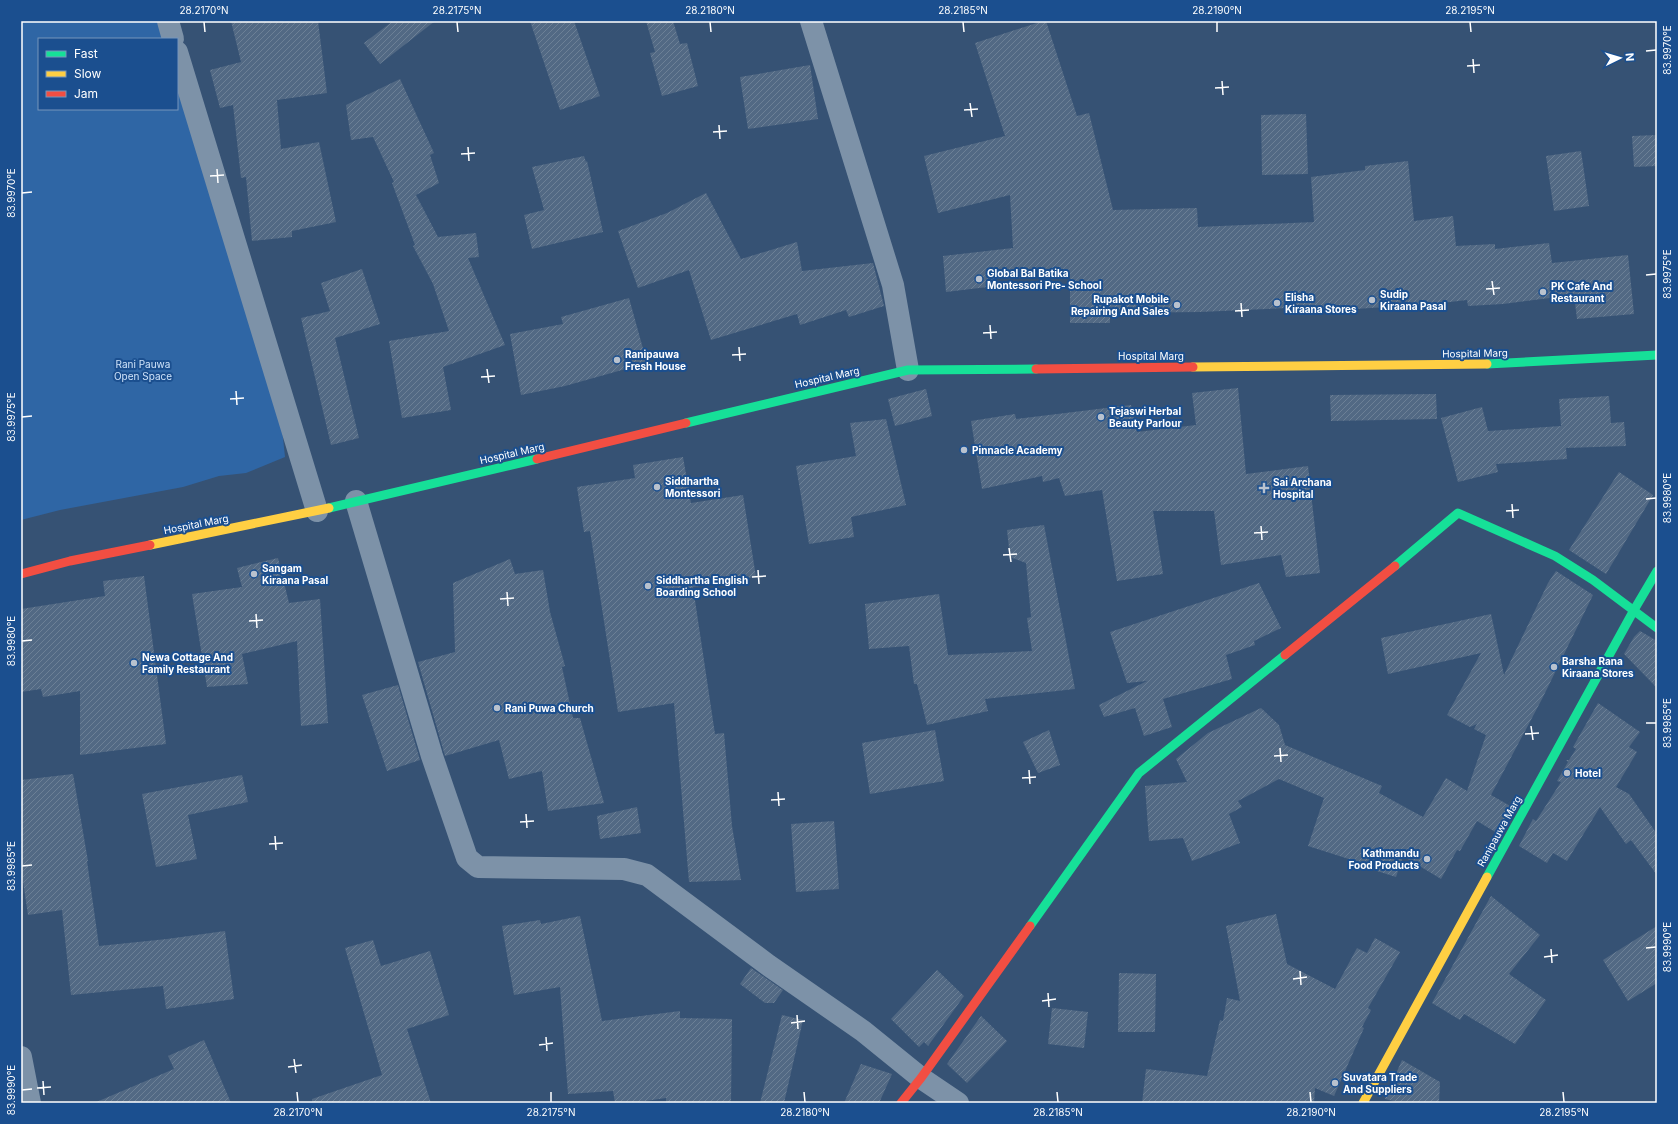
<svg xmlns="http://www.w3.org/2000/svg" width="1678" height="1124" font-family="Inter,sans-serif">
  <defs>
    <pattern id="building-hatch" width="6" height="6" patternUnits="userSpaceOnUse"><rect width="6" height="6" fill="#526984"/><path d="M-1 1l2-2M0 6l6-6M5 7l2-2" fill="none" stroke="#6c8096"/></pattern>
  </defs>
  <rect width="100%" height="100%" fill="#365274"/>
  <polygon fill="#2f66a5" points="21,21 170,21 175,39 39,39 39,109 177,109 177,45 279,400 285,457 246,473 219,476 183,487 60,510 21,520"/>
  <g fill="url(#building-hatch)">
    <polygon points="231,21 318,21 327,93 277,100 281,149 319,142 336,222 292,231 292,237 252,241 246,177 241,178 233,105 220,108 210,70 241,62"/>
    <polygon points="393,21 435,21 380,64 364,43"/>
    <polygon points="530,21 574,21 600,96 560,110"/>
    <polygon points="646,21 673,21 680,44 687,43 698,86 662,96 650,53 655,52"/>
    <polygon points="1043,21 1046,21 1077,116 1089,113 1113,210 1197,208 1198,227 1314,222 1311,177 1365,170 1365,166 1408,161 1414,221 1453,216 1456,246 1495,244 1495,249 1549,243 1552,263 1628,255 1634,314 1577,319 1574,295 1503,304 1468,306 1467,300 1416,306 1416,305 1310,312 1310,307 1200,312 1110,313 1110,323 1070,323 1070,276 995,279 996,286 946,292 943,256 1013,248 1010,195 938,213 924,156 1005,136 975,43"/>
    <polygon points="810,65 818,119 748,129 740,77"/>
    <polygon points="400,79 434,153 430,155 439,183 416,195 438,237 476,233 479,257 468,258 505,345 443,367 451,410 402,418 389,341 449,331 433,284 413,246 415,245 392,183 394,182 373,137 351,140 346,105"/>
    <polygon points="1306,114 1308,174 1262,175 1261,115"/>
    <polygon points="1657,135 1657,166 1634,167 1632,136"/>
    <polygon points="1581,151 1589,206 1554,211 1546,156"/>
    <polygon points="584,156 586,162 587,161 603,232 532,249 524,215 544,210 532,167"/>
    <polygon points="706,193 741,259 797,242 802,271 873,263 884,306 849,317 846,310 800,325 797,314 711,340 689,270 638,288 618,231 667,213"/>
    <polygon points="362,269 380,324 335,338 359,438 331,445 301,318 330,311 321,283"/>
    <polygon points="629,298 647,363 565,386 521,395 510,334 563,324 561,317"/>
    <polygon points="1238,388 1246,474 1308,466 1320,573 1286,577 1281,555 1221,565 1214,511 1153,511 1163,574 1117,581 1102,490 1065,496 1059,478 1043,482 1042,476 982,489 971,421 1015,414 1016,419 1131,405 1137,432 1196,425 1192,393"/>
    <polygon points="926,389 932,416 895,426 888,399"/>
    <polygon points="1436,394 1437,419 1331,421 1330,395"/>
    <polygon points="1609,396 1611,423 1624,422 1626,446 1566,448 1567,459 1496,464 1498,472 1458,482 1441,418 1482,407 1488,431 1561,426 1559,399"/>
    <polygon points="886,419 906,505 851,517 854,537 809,544 796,466 856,456 850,423"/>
    <polygon points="683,457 691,503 743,495 756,577 693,587 715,734 724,733 732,826 741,880 689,882 674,703 618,712 590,531 584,532 577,487 635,478 633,465"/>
    <polygon points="1619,472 1653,495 1606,574 1569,550"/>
    <polygon points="1044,525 1075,689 985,699 988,711 927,725 917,684 914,684 909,646 869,649 865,604 939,594 948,655 1032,651 1027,618 1031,617 1026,563 1010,557 1007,530"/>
    <polygon points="278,558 289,603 320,599 328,723 301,726 297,641 242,654 248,684 207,687 192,594 242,587 237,568"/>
    <polygon points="510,559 515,574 543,570 550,612 565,666 562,667 573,718 580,718 604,803 548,811 542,771 509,779 499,740 445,756 418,662 455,652 453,583"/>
    <polygon points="1556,571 1593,595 1542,699 1491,795 1512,807 1497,833 1477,821 1460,851 1457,850 1441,879 1403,856 1396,877 1355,864 1355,861 1308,846 1324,798 1279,779 1238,801 1242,807 1229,814 1240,843 1192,861 1183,838 1149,841 1145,786 1187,782 1176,759 1208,733 1261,708 1279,725 1285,745 1382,786 1379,793 1423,817 1446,778 1467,791 1486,735 1474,729 1477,724 1470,727 1447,715 1481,653 1388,674 1381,638 1491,614 1504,675 1548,583"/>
    <polygon points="144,576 166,744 80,755 80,691 43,697 41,689 21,692 21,609 105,596 103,581"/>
    <polygon points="1259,583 1281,628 1254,641 1255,645 1226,655 1232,679 1163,699 1172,727 1144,736 1135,708 1104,717 1099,705 1147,681 1127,683 1110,632"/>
    <polygon points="1640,631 1657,641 1657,688 1624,654 1634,637"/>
    <polygon points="398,685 420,760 387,771 362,695"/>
    <polygon points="1598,703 1640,732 1629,747 1637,752 1616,787 1629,794 1657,834 1657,875 1631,840 1626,844 1600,807 1567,861 1553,853 1547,863 1519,846 1533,819 1536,821 1561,782 1557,781 1568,762 1566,760 1569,760 1576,749 1573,747"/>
    <polygon points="935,730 944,781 870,794 862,743"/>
    <polygon points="1049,730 1060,765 1038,773 1023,742"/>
    <polygon points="73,774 88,861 87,861 99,946 167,939 225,931 234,999 166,1009 163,986 71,995 62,910 28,915 21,868 21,780"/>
    <polygon points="242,775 248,802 188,815 197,859 156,867 142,794"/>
    <polygon points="637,807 641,833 600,839 597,816"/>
    <polygon points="834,821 839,889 796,892 791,824"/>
    <polygon points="1491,896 1540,935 1509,974 1546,1000 1515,1044 1464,1014 1460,1020 1432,1003"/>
    <polygon points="1276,914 1287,964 1335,989 1357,948 1367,953 1375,938 1400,952 1368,1008 1371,1010 1362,1027 1364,1028 1334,1096 1315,1088 1314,1103 1142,1103 1146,1069 1207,1076 1220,1020 1223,1021 1227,998 1240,1001 1226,926"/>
    <polygon points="580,916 602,1021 680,1011 680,1018 732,1019 731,1103 666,1103 666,1098 632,1103 615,1103 613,1091 568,1094 560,987 514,995 502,926 540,920 541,924"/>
    <polygon points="1657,926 1657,983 1628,1001 1603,960"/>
    <polygon points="373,940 381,966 430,951 449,1015 407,1029 431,1103 312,1103 312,1099 382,1075 345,948"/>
    <polygon points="751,968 783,990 774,1003 765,1003 740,984"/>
    <polygon points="937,970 964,996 928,1046 924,1042 919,1047 891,1019"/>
    <polygon points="1119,973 1156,974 1155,1032 1118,1032"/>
    <polygon points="1052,1008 1088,1012 1084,1048 1048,1044"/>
    <polygon points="782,1015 803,1020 784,1103 760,1103"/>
    <polygon points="981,1016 1007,1041 967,1083 947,1064"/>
    <polygon points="204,1040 231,1103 94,1103 174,1069 168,1056"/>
    <polygon points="1402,1060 1440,1082 1439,1103 1401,1103 1385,1099"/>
    <polygon points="861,1064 892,1074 879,1103 844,1103"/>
  </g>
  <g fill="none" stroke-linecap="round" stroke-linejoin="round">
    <g stroke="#7d92a8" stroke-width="22">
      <polyline points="168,21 173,39"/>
      <polyline points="811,21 893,285 908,370"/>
      <polyline points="177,52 317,511"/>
      <polyline points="356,501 432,756 467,858 478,867 624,869 647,875 768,965 863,1031 921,1078 958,1103"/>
      <polyline points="21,1057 30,1103"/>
    </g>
    <g stroke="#16e098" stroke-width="9">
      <polyline points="1487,364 1657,355"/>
      <polyline points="686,423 908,370 1036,369"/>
      <polyline points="329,508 537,459"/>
      <polyline points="1395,566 1458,513 1555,556 1593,580 1657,628"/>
      <polyline points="1487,877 1634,610 1657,571"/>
      <polyline points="1030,926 1139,773 1285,655"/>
    </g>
    <g stroke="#ffcf43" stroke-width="9">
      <polyline points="1193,367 1487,364"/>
      <polyline points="150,545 329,508"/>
      <polyline points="1363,1103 1487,877"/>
    </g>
    <g stroke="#f24e42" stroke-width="9">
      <polyline points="1036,369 1193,367"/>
      <polyline points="537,459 686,423"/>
      <polyline points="21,574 70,561 150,545"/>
      <polyline points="1285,655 1395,566"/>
      <polyline points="901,1103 921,1078 1030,926"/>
    </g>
  </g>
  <path fill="none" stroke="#fff" stroke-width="1.5" d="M204,22L205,32M457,22L458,32M710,22L711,32M963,22L964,32M1217,22V32M1470,22L1471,32M1646,51L1656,50M1473,59L1474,73M1467,66L1480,65M1222,81L1223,95M1215,88L1229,87M970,103L972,117M964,110L978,109M719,125L720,139M713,132L727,131M468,147L469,161M461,154L475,153M217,169L218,183M210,176L224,175M22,193L32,192M1646,275L1656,274M1492,281L1494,295M1486,289L1500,288M1241,303L1242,317M1235,311L1249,310M990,325L991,339M983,333L997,332M739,347L740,361M732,355L746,354M487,369L489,383M481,377L495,376M236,391L237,405M230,399L244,398M22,417L32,416M1646,499L1656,498M1512,504L1513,518M1506,511L1519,510M1261,526L1262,540M1254,533L1268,532M1009,548L1011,562M1003,555L1017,554M758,570L759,584M752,577L766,576M507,592L508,606M500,599L514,598M256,614L257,628M249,621L263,620M22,641L32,640M1646,723H1656M1531,726L1533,740M1525,734L1539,733M1280,748L1281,762M1274,756L1288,755M1029,770L1030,784M1022,778L1036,777M778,792L779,806M771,800L785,799M526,814L527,828M520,822L534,821M275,836L276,850M269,844L283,843M22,866L32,865M1646,948L1656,947M1551,949L1552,963M1544,957L1558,955M1300,971L1301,985M1293,979L1307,977M1048,993L1049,1007M1042,1001L1056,999M797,1015L798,1029M791,1023L805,1021M546,1037L547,1051M539,1045L553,1043M294,1059L296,1073M288,1067L302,1065M43,1081L44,1095M37,1088L51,1087M22,1090L32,1089M297,1092L298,1102M551,1092V1102M804,1092L805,1102M1057,1092L1058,1102M1310,1092L1311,1102M1563,1092L1564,1102"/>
  <g fill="#b9c2ce" stroke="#1b4f8f" stroke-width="1.5">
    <circle cx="979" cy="279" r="4"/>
    <circle cx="1543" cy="292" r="4"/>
    <circle cx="1372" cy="300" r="4"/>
    <circle cx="1277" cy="303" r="4"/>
    <circle cx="1177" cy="305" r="4"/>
    <circle cx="617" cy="360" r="4"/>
    <circle cx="1101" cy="417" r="4"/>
    <circle cx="964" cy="450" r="4"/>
    <circle cx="657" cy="487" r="4"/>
    <path d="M1262 482h4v4h4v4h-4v4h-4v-4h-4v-4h4z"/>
    <circle cx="254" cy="574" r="4"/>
    <circle cx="648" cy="586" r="4"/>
    <circle cx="134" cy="663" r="4"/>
    <circle cx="1554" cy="667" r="4"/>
    <circle cx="497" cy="708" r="4"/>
    <circle cx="1567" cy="773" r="4"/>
    <circle cx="1427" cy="859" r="4"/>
    <circle cx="1335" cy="1083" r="4"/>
  </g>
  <g text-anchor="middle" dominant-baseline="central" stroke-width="4" stroke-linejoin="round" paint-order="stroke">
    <g font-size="10" font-weight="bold" fill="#fff" stroke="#1b4f8f" text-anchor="start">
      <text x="987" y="273">Global Bal Batika<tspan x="987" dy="12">Montessori Pre- School</tspan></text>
      <text x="1551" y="286">PK Cafe And<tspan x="1551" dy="12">Restaurant</tspan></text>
      <text x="1380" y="294">Sudip<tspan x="1380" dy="12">Kiraana Pasal</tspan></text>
      <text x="1285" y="297">Elisha<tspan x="1285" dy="12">Kiraana Stores</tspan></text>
      <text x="1169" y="299" text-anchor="end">Rupakot Mobile<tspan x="1169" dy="12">Repairing And Sales</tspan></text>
      <text x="625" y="354">Ranipauwa<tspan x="625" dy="12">Fresh House</tspan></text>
      <text x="1109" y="411">Tejaswi Herbal<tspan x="1109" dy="12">Beauty Parlour</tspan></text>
      <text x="972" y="450">Pinnacle Academy</text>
      <text x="665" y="481">Siddhartha<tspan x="665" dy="12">Montessori</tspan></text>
      <text x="1273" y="482">Sai Archana<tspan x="1273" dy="12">Hospital</tspan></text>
      <text x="262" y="568">Sangam<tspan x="262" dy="12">Kiraana Pasal</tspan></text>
      <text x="656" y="580">Siddhartha English<tspan x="656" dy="12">Boarding School</tspan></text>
      <text x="142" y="657">Newa Cottage And<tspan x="142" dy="12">Family Restaurant</tspan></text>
      <text x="1562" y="661">Barsha Rana<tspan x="1562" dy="12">Kiraana Stores</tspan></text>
      <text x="505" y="708">Rani Puwa Church</text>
      <text x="1575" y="773">Hotel</text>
      <text x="1419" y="853" text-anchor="end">Kathmandu<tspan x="1419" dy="12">Food Products</tspan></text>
      <text x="1343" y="1077">Suvatara Trade<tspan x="1343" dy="12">And Suppliers</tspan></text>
    </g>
    <g font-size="10" fill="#fff" stroke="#1b4f8f">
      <text transform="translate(1475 353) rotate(-1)">Hospital Marg</text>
      <text x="1151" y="356">Hospital Marg</text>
      <text transform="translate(827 377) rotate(-13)">Hospital Marg</text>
      <text transform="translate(512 453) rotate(-13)">Hospital Marg</text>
      <text transform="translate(196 524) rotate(-11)">Hospital Marg</text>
      <text transform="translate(1499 831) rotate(-61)">Ranipauwa Marg</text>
    </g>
    <g font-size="10" fill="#cfe3fa" stroke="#1b4f8f">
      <text x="143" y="364">Rani Pauwa<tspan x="143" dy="12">Open Space</tspan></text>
    </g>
  </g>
  <rect width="1678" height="1124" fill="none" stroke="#1b4f8f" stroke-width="44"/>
  <rect x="38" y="38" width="140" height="72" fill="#1b4f8f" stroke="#7695bc"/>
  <rect x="46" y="51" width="20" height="6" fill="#16e098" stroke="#7695bc"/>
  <text x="74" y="58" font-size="12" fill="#ffffff">Fast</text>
  <rect x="46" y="71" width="20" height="6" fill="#ffcf43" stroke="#7695bc"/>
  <text x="74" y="78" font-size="12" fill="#ffffff">Slow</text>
  <rect x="46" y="91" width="20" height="6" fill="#f24e42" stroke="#7695bc"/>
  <text x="74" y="98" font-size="12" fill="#ffffff">Jam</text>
  <g transform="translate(1620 58) rotate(85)" stroke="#1b4f8f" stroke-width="3" paint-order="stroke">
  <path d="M0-3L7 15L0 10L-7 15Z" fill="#ffffff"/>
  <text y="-6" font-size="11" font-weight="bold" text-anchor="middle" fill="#ffffff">N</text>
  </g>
  <rect x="22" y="22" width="1634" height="1080" fill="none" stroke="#fff" stroke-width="1.5"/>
  <g font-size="10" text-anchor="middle" fill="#fff">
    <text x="204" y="14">28.2170°N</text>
    <text x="457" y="14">28.2175°N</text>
    <text x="710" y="14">28.2180°N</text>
    <text x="963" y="14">28.2185°N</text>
    <text x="1217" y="14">28.2190°N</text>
    <text x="1470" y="14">28.2195°N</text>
    <text transform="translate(1667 50) rotate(-90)" y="4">83.9970°E</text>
    <text transform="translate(11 193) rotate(-90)" y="4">83.9970°E</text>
    <text transform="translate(1667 274) rotate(-90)" y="4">83.9975°E</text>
    <text transform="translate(11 417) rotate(-90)" y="4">83.9975°E</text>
    <text transform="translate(1667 498) rotate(-90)" y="4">83.9980°E</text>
    <text transform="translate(11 641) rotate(-90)" y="4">83.9980°E</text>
    <text transform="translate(1667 723) rotate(-90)" y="4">83.9985°E</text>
    <text transform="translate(11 866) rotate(-90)" y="4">83.9985°E</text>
    <text transform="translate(1667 947) rotate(-90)" y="4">83.9990°E</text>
    <text transform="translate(11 1090) rotate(-90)" y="4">83.9990°E</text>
    <text x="298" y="1116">28.2170°N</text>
    <text x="551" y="1116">28.2175°N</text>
    <text x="805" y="1116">28.2180°N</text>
    <text x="1058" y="1116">28.2185°N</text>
    <text x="1311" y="1116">28.2190°N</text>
    <text x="1564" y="1116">28.2195°N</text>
  </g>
</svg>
